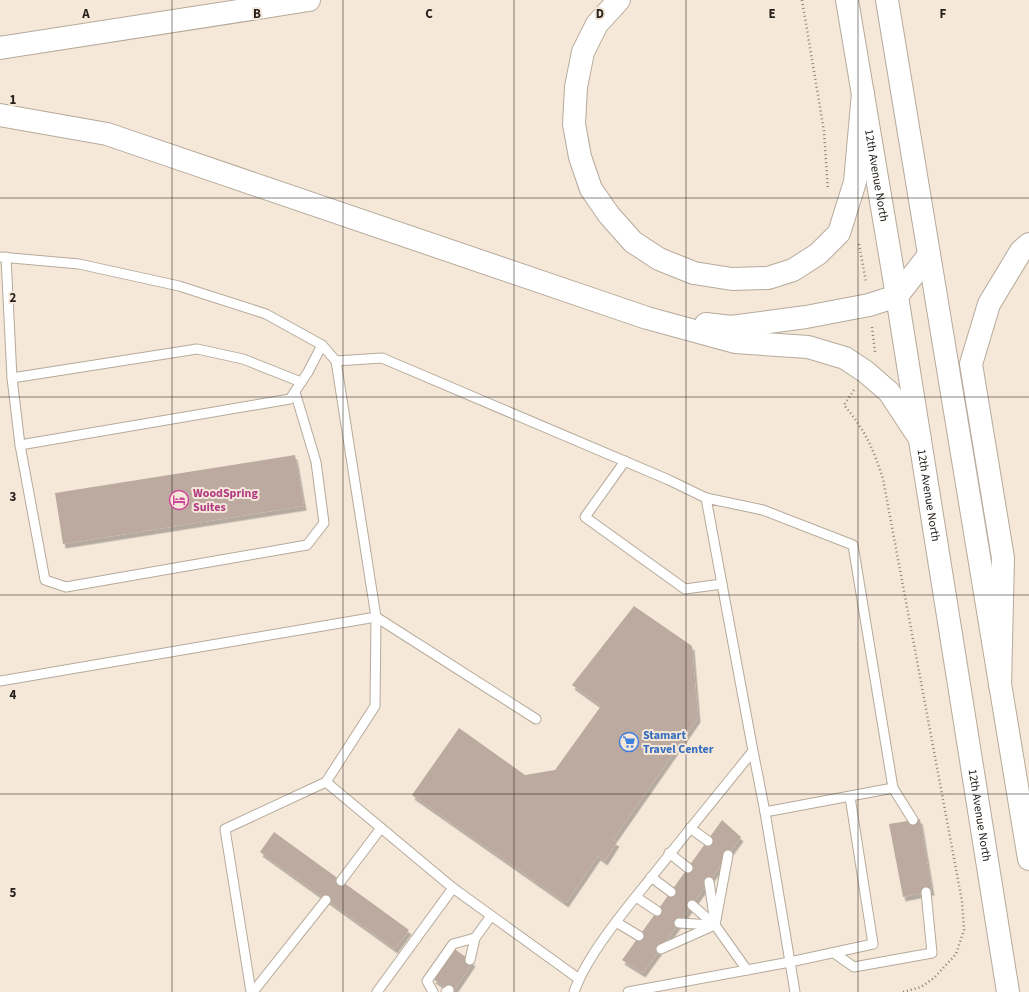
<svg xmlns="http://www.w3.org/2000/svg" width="1029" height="992" font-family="'Source Sans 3',sans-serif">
  <defs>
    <filter id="shadow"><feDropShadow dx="2.5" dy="4.5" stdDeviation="0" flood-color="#0004"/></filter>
  </defs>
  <rect width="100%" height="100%" fill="#f5e8d9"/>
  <g fill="#bcaaa0" filter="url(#shadow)">
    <polygon points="295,455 304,506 63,544 55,493"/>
    <polygon points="634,606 692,646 698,718 613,840 617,842 605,861 598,856 566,903 412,795 459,728 525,775 555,770 601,706 572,685"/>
    <polygon points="920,819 932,891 903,897 889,824"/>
    <polygon points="722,820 741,837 643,973 622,960"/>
    <polygon points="274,832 409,930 395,949 260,852"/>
    <polygon points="453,948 473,962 453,992 433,979"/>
  </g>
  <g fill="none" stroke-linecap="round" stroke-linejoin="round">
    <defs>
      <g id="service">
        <polyline points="0,257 79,264 179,286 266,314 322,345 336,361 376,617 375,706 326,782 453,888 579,979"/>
        <polyline points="6,257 12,378 20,445 290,399 308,372 322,345"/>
        <polyline points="336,361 382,358 669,480 706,498"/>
        <polyline points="12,378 197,349 243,359 301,382"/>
        <polyline points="20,445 45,580 66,587 307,545 324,523 316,462 295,392"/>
        <polyline points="625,461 585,517 685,589 722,584"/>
        <polyline points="0,681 376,617 536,719"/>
        <polyline points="893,788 913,820"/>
        <polyline points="765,812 790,962 873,944 850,797"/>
        <polyline points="690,828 708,841"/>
        <polyline points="669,853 688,868"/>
        <polyline points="728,855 715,925 747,970"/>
        <polyline points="651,877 671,892"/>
        <polyline points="341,881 381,828"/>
        <polyline points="709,882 714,916"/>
        <polyline points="636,897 657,911"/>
        <polyline points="692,905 715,925"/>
        <polyline points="616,922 639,936"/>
        <polyline points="679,923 714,925"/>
        <polyline points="475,938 491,916"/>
        <polyline points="661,949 715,925"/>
        <polyline points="834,953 854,967 932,953 926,892"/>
        <polyline points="251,992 225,829 326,782"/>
        <polyline points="253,992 326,900"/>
        <polyline points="377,992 453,888"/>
        <polyline points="433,992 427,981 453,944 475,938 470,960"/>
        <polyline points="446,992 449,990"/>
        <path d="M574,992C587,955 625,910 650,879C684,836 719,793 753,751L706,498L763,510L853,545L893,788L765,812L753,751"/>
        <polyline points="628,992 790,962 795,992"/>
      </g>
      <g id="secondary">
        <path id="s1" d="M847,0L897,296L1008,992"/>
        <polyline points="887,0 1029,859"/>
      </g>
      <g id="motorway">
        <polyline points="619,0 597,24 583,52 576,87 574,124 580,157 591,189 609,215 633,242 659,259 694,273 732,279 768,278 793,270 818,254 839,233 855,182 863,93"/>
        <polyline points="0,48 309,0"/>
        <polyline points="0,115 107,134 647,318 735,342 808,347 845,358 866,372 889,392 920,439"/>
        <polyline points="706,324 731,327 806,317 869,305 897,296 929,255"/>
        <polyline points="1000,685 1003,558 971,364 989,304 1021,251 1029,244"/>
      </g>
    </defs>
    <use href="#service" stroke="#b6aa9b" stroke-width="11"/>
    <use href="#secondary" stroke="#b6aa9b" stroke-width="24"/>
    <use href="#motorway" stroke="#b6aa9b" stroke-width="24"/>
    <g stroke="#8b8278" stroke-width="2.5" stroke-dasharray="1 3" stroke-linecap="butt">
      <polyline points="802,0 824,131 828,190"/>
      <polyline points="859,244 866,282"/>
      <polyline points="872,327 875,352"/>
      <path d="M854,390L844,405C865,430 873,448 883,479L962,901L964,930L956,954L934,978L921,987L903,992"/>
    </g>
    <use href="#service" stroke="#fff" stroke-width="9"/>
    <use href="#secondary" stroke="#fff" stroke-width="22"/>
    <use href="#motorway" stroke="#fff" stroke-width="22"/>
  </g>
  <path fill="none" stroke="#26211c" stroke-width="1" stroke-opacity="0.55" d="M172,0V992M343,0V992M514,0V992M686,0V992M858,0V992M0,198H1029M0,397H1029M0,595H1029M0,794H1029"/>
  <defs>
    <symbol id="hotel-ring" viewBox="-11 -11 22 22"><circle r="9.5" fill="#f5e8d9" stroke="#d1479c" stroke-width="1.5"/><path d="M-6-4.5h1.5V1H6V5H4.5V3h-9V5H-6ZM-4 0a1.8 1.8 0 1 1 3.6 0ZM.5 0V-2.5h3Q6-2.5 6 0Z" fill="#d1479c"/></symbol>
    <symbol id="supermarket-ring" viewBox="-11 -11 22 22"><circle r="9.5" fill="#f5e8d9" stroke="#3f7fe0" stroke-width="1.5"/><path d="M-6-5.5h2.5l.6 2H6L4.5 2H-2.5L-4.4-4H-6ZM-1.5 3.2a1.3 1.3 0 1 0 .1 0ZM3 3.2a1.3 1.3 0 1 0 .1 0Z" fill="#3f7fe0"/></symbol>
  </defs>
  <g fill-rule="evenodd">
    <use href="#hotel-ring" x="168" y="489" width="22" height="22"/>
    <use href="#supermarket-ring" x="618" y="731" width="22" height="22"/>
  </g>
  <g text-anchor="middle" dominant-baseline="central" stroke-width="4" stroke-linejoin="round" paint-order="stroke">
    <g font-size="12" fill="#26211c" stroke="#f5e8d9">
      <text stroke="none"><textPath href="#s1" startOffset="178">12th Avenue North</textPath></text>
      <text stroke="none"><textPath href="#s1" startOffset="502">12th Avenue North</textPath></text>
      <text stroke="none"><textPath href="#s1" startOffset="826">12th Avenue North</textPath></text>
    </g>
    <g font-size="12" font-weight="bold" fill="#b23c85" stroke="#f5e8d9" text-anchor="start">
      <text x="193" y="493">WoodSpring<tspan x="193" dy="14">Suites</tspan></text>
    </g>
    <g font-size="12" font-weight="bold" fill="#366cbe" stroke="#f5e8d9" text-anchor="start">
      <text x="643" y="735">Stamart<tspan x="643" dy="14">Travel Center</tspan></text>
    </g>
  </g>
  <g font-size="13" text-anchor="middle" font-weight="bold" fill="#26211c" stroke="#f5e8d9" stroke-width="4" stroke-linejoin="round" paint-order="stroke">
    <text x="86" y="18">A</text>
    <text x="257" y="18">B</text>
    <text x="429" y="18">C</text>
    <text x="600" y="18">D</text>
    <text x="772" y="18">E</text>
    <text x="943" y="18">F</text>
    <text x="13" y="104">1</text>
    <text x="13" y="302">2</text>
    <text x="13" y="501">3</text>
    <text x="13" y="699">4</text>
    <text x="13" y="897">5</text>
  </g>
</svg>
